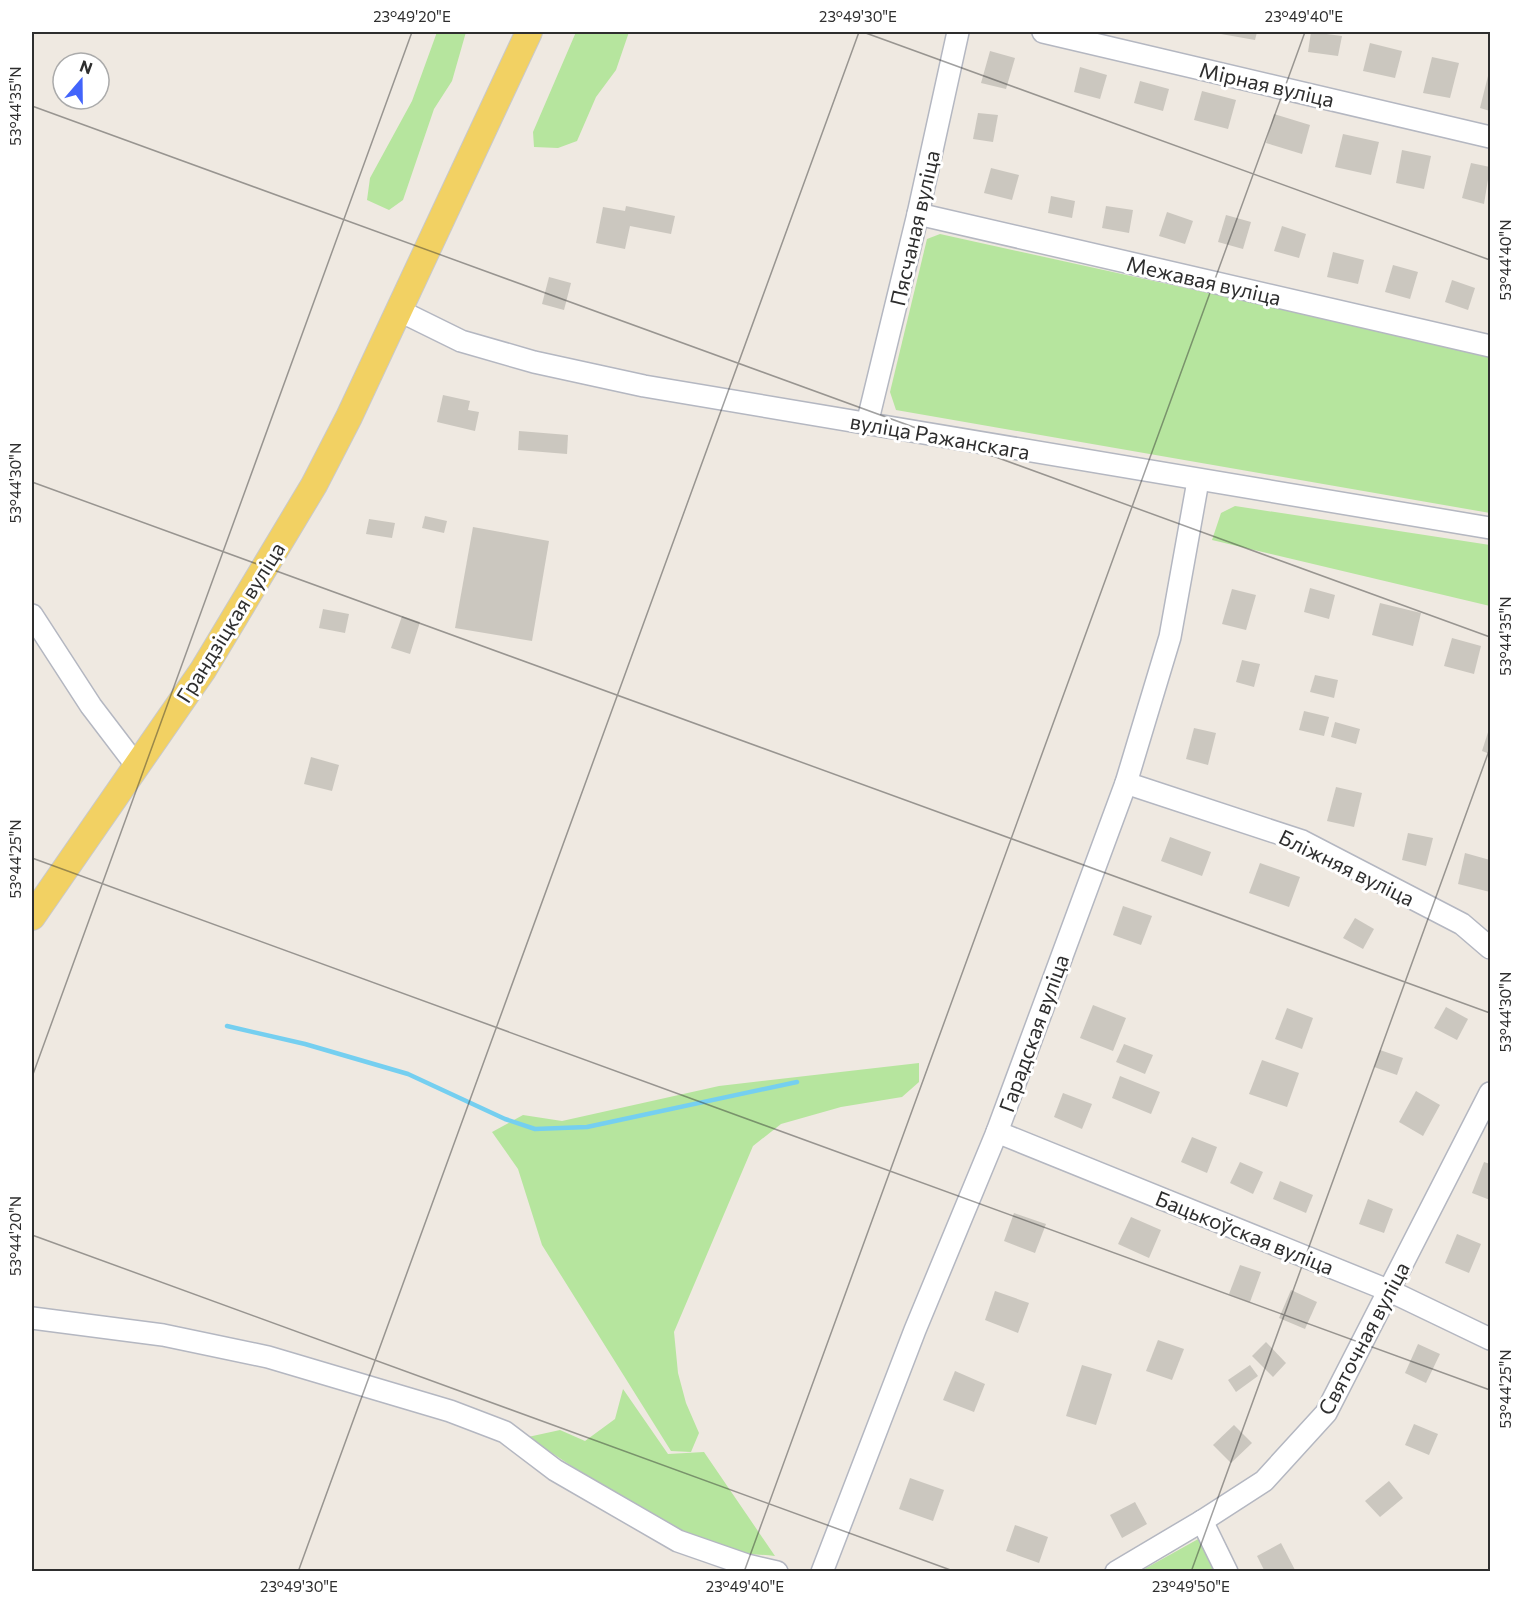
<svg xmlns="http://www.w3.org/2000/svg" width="1522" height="1603" font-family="Commissioner,sans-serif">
  <rect width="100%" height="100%" fill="#efe9e1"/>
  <g fill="#b6e59e">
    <polygon points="437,32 466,32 452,81 434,109 403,200 389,210 367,200 370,178 412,101"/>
    <polygon points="576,32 629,32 616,70 596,97 577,141 558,148 534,147 533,132"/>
    <polygon points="940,234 1490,355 1490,513 896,410 890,392 927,239"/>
    <polygon points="1235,506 1490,545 1490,606 1212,540 1221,513"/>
    <polygon points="919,1063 919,1082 902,1097 841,1107 781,1124 753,1146 674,1332 678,1373 686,1403 699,1433 691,1452 671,1451 542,1245 518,1169 492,1132 523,1115 562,1121 719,1086"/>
    <path d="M623,1389L668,1454L704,1452L775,1556C762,1554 746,1555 734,1551C659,1527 593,1480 528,1437L560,1430L585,1441L615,1419Z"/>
    <polygon points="1200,1538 1215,1572 1139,1572"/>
  </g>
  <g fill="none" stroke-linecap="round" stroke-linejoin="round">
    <polyline stroke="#75cff0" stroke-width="4.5" points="227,1026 305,1044 408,1074 505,1119 535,1129 587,1127 797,1082"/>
  </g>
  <g fill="#cbc7bf">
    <polygon points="1222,32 1257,32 1255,40 1221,34"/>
    <polygon points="1311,32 1342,36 1338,56 1308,52"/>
    <polygon points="1370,43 1402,51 1395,78 1363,71"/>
    <polygon points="990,51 1015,58 1006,89 981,83"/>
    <polygon points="1432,57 1459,63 1450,98 1423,93"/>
    <polygon points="1080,67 1107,75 1100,99 1074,92"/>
    <polygon points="1490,68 1490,111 1480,108"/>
    <polygon points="1140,81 1169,89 1163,111 1134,103"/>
    <polygon points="1202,91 1236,100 1228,129 1194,120"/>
    <polygon points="978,113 998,115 993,142 973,139"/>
    <polygon points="1274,114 1310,125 1302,154 1266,143"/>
    <polygon points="1343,134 1379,142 1371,175 1335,167"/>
    <polygon points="1402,150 1431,156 1424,189 1396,183"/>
    <polygon points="1471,163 1490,167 1484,204 1462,198"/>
    <polygon points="991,168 1019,175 1012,200 984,193"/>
    <polygon points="1051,196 1075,201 1072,218 1048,213"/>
    <polygon points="626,206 675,216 671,234 630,226 625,249 596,243 603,207 625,211"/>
    <polygon points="1106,206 1133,210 1129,233 1102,228"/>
    <polygon points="1167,212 1193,221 1185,244 1159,236"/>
    <polygon points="1226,215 1251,222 1243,249 1218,242"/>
    <polygon points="1282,226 1306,234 1299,258 1274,251"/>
    <polygon points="1333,252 1364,260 1358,284 1327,277"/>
    <polygon points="1393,265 1418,272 1410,299 1385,292"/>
    <polygon points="549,277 571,283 564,310 542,304"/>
    <polygon points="1452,280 1475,288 1468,310 1445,302"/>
    <polygon points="443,395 470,401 468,410 479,412 475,431 437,422"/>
    <polygon points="519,431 568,435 567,454 518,450"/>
    <polygon points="425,516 447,521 444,533 422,528"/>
    <polygon points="369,519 395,523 392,538 366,534"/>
    <polygon points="473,527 549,541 532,641 455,628"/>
    <polygon points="1310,588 1335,595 1329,619 1304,612"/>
    <polygon points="1232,589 1256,595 1246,630 1222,624"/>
    <polygon points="1380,603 1421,613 1413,646 1372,635"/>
    <polygon points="323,609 349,614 345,633 319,628"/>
    <polygon points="402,616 420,622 410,654 391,648"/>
    <polygon points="1452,638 1481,646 1474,674 1444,666"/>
    <polygon points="1242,660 1260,664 1254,687 1236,682"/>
    <polygon points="1315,675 1338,680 1334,698 1310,692"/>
    <polygon points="1304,711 1329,717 1324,736 1299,730"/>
    <polygon points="1335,722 1360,729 1356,744 1331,737"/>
    <polygon points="1490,726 1490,754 1482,751"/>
    <polygon points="1194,728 1216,733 1208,765 1186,759"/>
    <polygon points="311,757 339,765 332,791 304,784"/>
    <polygon points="1336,787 1362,793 1354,827 1327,821"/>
    <polygon points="1408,833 1433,838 1426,866 1402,860"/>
    <polygon points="1170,837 1211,852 1202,876 1161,861"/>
    <polygon points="1465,853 1490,860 1490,892 1458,884"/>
    <polygon points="1260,863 1300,877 1289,907 1249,893"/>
    <polygon points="1123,906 1152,916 1141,945 1113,935"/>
    <polygon points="1355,918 1374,929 1363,949 1343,938"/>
    <polygon points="1093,1005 1126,1018 1113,1051 1080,1038"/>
    <polygon points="1446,1007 1468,1019 1457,1040 1434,1028"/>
    <polygon points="1287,1008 1313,1018 1302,1049 1275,1039"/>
    <polygon points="1124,1044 1153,1055 1145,1074 1116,1062"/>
    <polygon points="1380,1050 1403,1058 1397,1075 1374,1067"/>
    <polygon points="1262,1060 1299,1073 1287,1107 1249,1094"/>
    <polygon points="1120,1076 1160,1092 1151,1114 1112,1098"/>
    <polygon points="1416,1091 1440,1105 1423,1136 1399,1122"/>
    <polygon points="1063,1093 1092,1104 1082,1129 1054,1117"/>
    <polygon points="1192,1137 1217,1147 1207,1173 1181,1162"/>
    <polygon points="1240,1162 1263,1172 1253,1194 1230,1183"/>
    <polygon points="1484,1162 1490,1164 1490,1200 1472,1193"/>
    <polygon points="1280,1181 1313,1195 1306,1213 1273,1199"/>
    <polygon points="1368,1199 1393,1209 1384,1233 1359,1224"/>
    <polygon points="1014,1213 1046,1224 1035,1253 1004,1241"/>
    <polygon points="1131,1217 1161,1230 1149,1258 1118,1244"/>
    <polygon points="1457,1234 1481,1244 1469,1273 1445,1263"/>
    <polygon points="1240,1265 1261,1272 1250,1302 1229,1294"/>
    <polygon points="1291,1290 1317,1302 1305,1329 1279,1318"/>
    <polygon points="995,1291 1029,1303 1018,1333 985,1320"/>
    <polygon points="1158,1340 1184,1349 1172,1380 1146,1371"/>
    <polygon points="1266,1342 1286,1363 1273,1377 1252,1356"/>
    <polygon points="1418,1344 1440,1354 1426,1383 1405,1373"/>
    <polygon points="1082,1365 1112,1374 1096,1425 1066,1416"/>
    <polygon points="1250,1365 1258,1376 1236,1392 1228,1380"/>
    <polygon points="955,1371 985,1384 974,1412 943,1400"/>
    <polygon points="1414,1424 1438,1434 1429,1455 1405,1445"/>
    <polygon points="1234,1425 1252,1443 1231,1463 1213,1445"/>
    <polygon points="910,1478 944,1490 933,1521 899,1509"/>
    <polygon points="1389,1481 1403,1498 1380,1517 1365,1501"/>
    <polygon points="1135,1502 1147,1524 1122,1538 1110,1515"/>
    <polygon points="1015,1525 1048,1537 1039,1563 1006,1551"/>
    <polygon points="1281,1543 1295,1570 1265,1572 1257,1556"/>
  </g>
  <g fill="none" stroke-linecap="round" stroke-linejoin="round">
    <defs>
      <g id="minor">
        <polyline points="1043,32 1490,137"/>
        <polyline points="918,214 1490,346"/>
        <polyline points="398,310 461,341 534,362 644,386 1490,528"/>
        <polyline points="867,424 918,214 958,32"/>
        <polyline points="32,615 91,706 136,765"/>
        <polyline points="1126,783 1302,841 1462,924 1490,948"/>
        <polyline points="997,1132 1390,1291 1490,1339"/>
        <polyline points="32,1318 163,1335 268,1357 450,1411 505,1432 555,1470 678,1541 747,1565 777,1572"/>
        <polyline points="1202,1521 1227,1572"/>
        <polyline points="822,1572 915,1330 997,1132 1126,783 1170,637 1198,481"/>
        <polyline points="1116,1572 1202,1521 1264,1481 1326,1413 1490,1093"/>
      </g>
      <polyline id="major" points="32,917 203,670 314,485 349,417 529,32"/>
    </defs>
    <use href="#minor" stroke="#b4b7c1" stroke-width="24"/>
    <use href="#major" stroke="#c9c9c9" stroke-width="28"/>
    <use href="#minor" stroke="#fff" stroke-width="21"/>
    <use href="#major" stroke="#f2d163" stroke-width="26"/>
  </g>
  <path fill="none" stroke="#2e2e2e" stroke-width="1.5" stroke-opacity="0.45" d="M863,32L1490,260M32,106L1490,637M32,482L1490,1013M32,858L1490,1390M32,1077L412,32M32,1235L956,1572M298,1572L859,32M744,1572L1305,32M1191,1572L1490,748"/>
  <g text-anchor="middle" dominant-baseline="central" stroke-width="6" stroke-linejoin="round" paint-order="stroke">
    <g font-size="21" fill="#2e2e2e" stroke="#fff">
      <text transform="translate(1267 84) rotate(13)">Мірная вуліца</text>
      <text transform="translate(914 228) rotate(-77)">Пясчаная вуліца</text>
      <text transform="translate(1204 280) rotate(13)">Межавая вуліца</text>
      <text transform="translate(940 436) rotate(10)">вуліца Ражанскага</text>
      <text transform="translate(230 622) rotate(-58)">Грандзіцкая вуліца</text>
      <text transform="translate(1347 867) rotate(26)">Бліжняя вуліца</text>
      <text transform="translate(1033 1033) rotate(-70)">Гарадская вуліца</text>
      <text transform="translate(1245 1232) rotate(22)">Бацькоўская вуліца</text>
      <text transform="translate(1363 1338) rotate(-62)">Святочная вуліца</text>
    </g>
  </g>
  <rect width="1522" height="1603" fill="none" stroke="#ffffff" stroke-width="66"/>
  <g transform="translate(81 81) rotate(20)"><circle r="28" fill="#ffffff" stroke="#ababab" stroke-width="1.5"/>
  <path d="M0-4.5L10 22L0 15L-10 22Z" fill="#4264fb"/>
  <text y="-9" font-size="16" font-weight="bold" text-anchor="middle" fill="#2e2e2e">N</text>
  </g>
  <rect x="33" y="33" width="1456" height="1537" fill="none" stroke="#2e2e2e" stroke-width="2"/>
  <g font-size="15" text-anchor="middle" fill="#2e2e2e">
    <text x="412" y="22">23°49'20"E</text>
    <text x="858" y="22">23°49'30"E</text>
    <text x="1304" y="22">23°49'40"E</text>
    <text transform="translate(16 106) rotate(-90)" y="5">53°44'35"N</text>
    <text transform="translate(1506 260) rotate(-90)" y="5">53°44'40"N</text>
    <text transform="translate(16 483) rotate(-90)" y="5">53°44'30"N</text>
    <text transform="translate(1506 636) rotate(-90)" y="5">53°44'35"N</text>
    <text transform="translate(16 859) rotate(-90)" y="5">53°44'25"N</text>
    <text transform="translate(1506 1012) rotate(-90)" y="5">53°44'30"N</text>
    <text transform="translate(16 1236) rotate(-90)" y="5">53°44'20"N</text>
    <text transform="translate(1506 1389) rotate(-90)" y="5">53°44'25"N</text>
    <text x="299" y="1592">23°49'30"E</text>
    <text x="745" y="1592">23°49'40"E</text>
    <text x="1191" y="1592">23°49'50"E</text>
  </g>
</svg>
